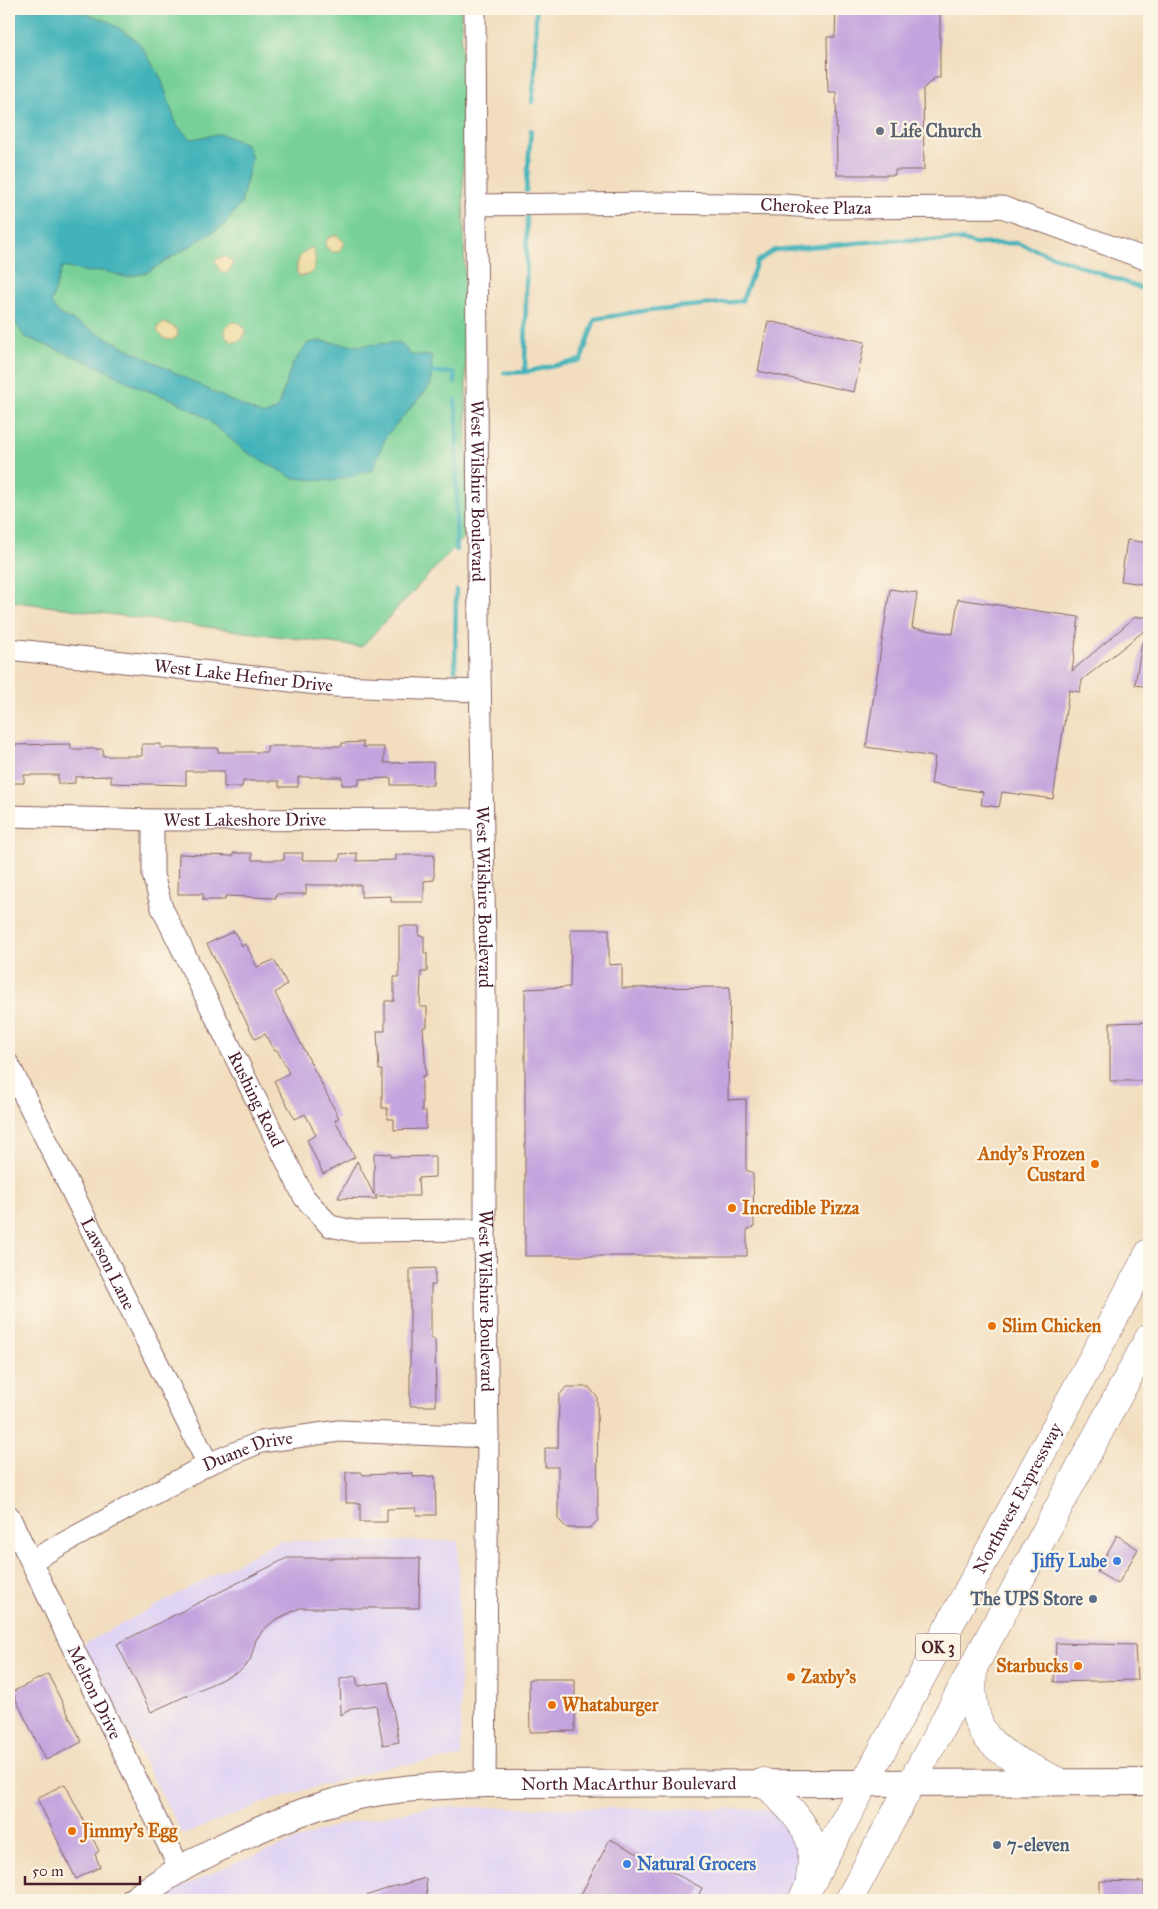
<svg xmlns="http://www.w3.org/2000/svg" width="1158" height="1909" font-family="'IM FELL Great Primer',serif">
  <rect width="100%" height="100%" fill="#fcf5e5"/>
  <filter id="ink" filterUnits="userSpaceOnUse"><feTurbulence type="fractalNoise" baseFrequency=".02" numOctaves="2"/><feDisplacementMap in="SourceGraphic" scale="10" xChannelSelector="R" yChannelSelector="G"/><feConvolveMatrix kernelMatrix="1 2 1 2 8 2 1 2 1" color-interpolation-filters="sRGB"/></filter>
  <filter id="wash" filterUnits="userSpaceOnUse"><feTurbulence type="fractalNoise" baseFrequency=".0096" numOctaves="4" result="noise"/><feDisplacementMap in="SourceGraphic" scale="20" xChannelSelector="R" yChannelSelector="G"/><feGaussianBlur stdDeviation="1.12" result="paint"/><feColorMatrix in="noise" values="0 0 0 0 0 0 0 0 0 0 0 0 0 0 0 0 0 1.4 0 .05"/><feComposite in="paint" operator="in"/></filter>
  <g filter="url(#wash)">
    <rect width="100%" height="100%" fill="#f2debf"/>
    <g fill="#e0d4f4">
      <polygon points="278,1541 458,1541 461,1757 386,1767 273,1799 183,1835 82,1645"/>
      <polygon points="429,1807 767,1809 783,1818 802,1843 800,1869 785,1900 163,1900 177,1889 232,1864 338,1825"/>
    </g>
    <polygon fill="#77d197" stroke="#607861" points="9,9 461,9 468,533 361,647 9,601"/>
    <g fill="#eeda9e" stroke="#9c7c64">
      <polygon points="337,235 345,243 338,252 332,252 327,248 325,244 328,238"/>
      <path d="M312,248C319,259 315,280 298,275C294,263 301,251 312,248Z"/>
      <polygon points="224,256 233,262 232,267 226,274 220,271 215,260"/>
      <circle cx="235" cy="332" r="10"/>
      <polygon points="166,323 177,329 178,336 172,340 165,339 157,331 159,325"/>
    </g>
    <polygon fill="#43b3ba" stroke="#466972" points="9,9 72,9 108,21 132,37 139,43 161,78 177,126 191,139 220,134 245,143 252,157 241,204 223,226 146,273 126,277 104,271 89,272 62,267 51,303 58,313 225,398 264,415 277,409 292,365 308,343 321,341 356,346 400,342 411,355 432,356 431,385 386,436 373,470 333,481 293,478 245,451 203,416 176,401 138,387 96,365 25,337 10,316 12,265 9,262"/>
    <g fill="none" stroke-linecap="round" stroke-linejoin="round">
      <g stroke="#43b3ba" stroke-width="4.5">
        <polyline points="532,102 535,75 536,9"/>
        <polyline points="526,191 531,130"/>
        <polyline points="431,372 454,373 455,382"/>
        <polyline points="525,372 581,360 595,319 649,310 742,301 757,262 774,250 891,240 963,240 974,244 1017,243 1149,291"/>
        <polyline points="504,373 525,372 527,217"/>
        <polyline points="455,400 457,419 456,550"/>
        <polyline points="455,671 456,590"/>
      </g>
    </g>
    <g id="blocks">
      <g fill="#c4a4de">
        <polygon points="836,9 940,9 940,78 934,78 923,89 924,170 895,170 895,175 837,175 836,92 828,92 827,37 835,37"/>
        <polygon points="768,321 865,342 854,392 758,371"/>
        <polygon points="1127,540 1149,543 1149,585 1121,581"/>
        <polygon points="890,589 917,593 912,628 953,634 958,599 1079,617 1072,671 1135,617 1149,617 1149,627 1082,680 1080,692 1069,690 1053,799 1002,792 999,807 981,805 983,792 931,784 935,757 866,747"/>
        <polygon points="1142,642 1149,642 1149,687 1135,685"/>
        <polygon points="363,742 363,747 384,747 384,763 433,762 433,785 391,785 391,778 359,779 359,785 342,785 342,777 298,777 298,787 279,787 279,781 243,781 242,787 224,787 224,771 186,771 186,785 111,783 111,776 75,777 75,783 58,784 58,775 24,775 24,783 9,783 9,745 71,744 71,749 103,749 103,756 142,756 142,744 161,744 161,748 218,748 218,752 267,752 267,746 342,746 342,743"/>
        <polygon points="233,853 252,853 252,860 284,860 284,853 303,853 302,860 340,860 340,854 357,853 357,861 396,860 396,855 434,855 434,880 424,881 424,902 391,902 391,896 361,897 361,885 306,885 306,894 276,894 276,898 225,896 225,900 203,900 203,894 178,894 179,854 233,856"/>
        <polygon points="399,926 419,926 419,936 424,936 424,953 427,953 427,972 421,972 420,1007 427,1007 427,1027 423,1027 426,1075 422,1076 422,1111 426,1111 426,1129 394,1130 394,1119 388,1119 387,1108 382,1108 382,1070 379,1070 377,1031 385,1031 385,1001 394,1001 394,977 399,977"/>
        <polygon points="571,929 609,929 609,965 622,964 622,988 730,987 728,1100 746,1099 746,1170 753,1173 754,1227 747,1230 747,1256 525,1256 525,989 570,987"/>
        <polygon points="234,931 242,946 246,944 257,967 274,960 287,984 275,993 339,1118 335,1120 355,1157 323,1174 307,1140 316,1135 305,1114 295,1119 274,1081 289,1073 277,1050 274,1051 265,1034 255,1039 207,944"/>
        <polygon points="1147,1022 1147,1081 1110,1081 1110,1023"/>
        <polygon points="374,1153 391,1154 391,1157 435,1156 435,1177 418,1178 419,1196 375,1196 377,1199 338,1198 357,1161 374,1195"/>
        <polygon points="435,1268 435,1285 431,1285 431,1339 435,1339 436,1406 410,1406 410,1269"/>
        <polygon points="566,1387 589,1387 597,1397 598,1520 590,1528 567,1528 558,1519 558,1467 545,1467 545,1448 558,1448 559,1396"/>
        <polygon points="346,1472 361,1472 363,1475 413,1473 413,1477 435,1476 436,1515 417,1515 416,1508 387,1509 387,1522 360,1522 360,1503 346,1503"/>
        <polygon points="1117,1535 1138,1549 1118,1584 1097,1572"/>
        <polygon points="287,1558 420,1558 419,1608 300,1608 275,1620 263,1630 256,1640 250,1661 240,1671 151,1712 117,1644"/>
        <polygon points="1056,1643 1135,1645 1137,1680 1054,1682"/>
        <polygon points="48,1674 82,1742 46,1760 12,1692"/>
        <polygon points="356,1676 358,1686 388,1682 399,1742 383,1745 376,1705 353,1708 341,1715 340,1679"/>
        <polygon points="529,1679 575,1679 575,1731 530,1732"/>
        <polygon points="65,1784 99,1851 95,1854 100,1867 76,1879 37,1798"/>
        <polygon points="610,1839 702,1888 696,1900 578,1900"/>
        <polygon points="426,1878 427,1900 360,1900 360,1898 392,1887"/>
        <polygon points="1100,1881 1144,1882 1145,1900 1100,1900"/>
      </g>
    </g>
  </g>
  <g filter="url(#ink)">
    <use href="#blocks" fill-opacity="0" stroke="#85625f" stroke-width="1"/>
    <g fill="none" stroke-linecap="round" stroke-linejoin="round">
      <defs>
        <g id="minor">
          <path id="s1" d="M475,9L478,565L485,942V1230L488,1437L485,1784"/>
          <path id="s2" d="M475,205L661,203L784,205L822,208L1002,207L1149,260"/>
          <path id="s3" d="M9,649L335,686L480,691"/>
          <path id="s4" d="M9,816L153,820L481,819"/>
          <path id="s5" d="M153,820V875L162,908L304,1197L330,1226L354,1231L485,1230"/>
          <path id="s6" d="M9,1065L208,1464"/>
          <path id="s7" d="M9,1516L180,1869"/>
          <path id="s8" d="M31,1561L208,1464L261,1442L339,1431L488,1437"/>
        </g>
        <g id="major">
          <path id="s9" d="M134,1900C184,1862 259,1826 320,1806C372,1789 430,1786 485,1784L1149,1782"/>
        </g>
        <g id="highway">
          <path d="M973,1671C967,1744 1002,1753 1057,1781"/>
          <path d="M764,1782C781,1800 805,1820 811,1844C814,1855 811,1868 810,1879"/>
          <path id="s10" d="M802,1900L1149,1253"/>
          <polyline points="849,1900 1149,1338"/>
        </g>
      </defs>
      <use href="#minor" stroke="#85625f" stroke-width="23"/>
      <use href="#major" stroke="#85625f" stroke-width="28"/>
      <use href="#highway" stroke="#85625f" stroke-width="29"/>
      <use href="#minor" stroke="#fff" stroke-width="21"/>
      <use href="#major" stroke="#fff" stroke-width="26"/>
      <use href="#highway" stroke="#fff" stroke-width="28"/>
    </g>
  </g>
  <circle fill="#6b7280" stroke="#fcf5e5" stroke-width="2" cx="880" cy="131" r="5"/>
  <g fill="#e8710a" stroke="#fcf5e5" stroke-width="2">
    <circle cx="1095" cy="1164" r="5"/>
    <circle cx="732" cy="1208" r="5"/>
    <circle cx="992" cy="1326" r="5"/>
    <circle cx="1078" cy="1666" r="5"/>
    <circle cx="791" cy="1677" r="5"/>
    <circle cx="552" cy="1705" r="5"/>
    <circle cx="72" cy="1831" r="5"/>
  </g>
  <g fill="#3f7fe0" stroke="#fcf5e5" stroke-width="2">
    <circle cx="1117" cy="1561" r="5"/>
    <circle cx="627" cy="1864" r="5"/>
  </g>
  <g fill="#5c6f8a" stroke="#fcf5e5" stroke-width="2">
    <circle cx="1093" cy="1599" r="5"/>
    <circle cx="997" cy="1845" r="5"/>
  </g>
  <g text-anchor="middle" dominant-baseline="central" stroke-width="4.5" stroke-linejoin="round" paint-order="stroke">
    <rect fill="#fcf5e5" stroke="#7f5f63" stroke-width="1" x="915.5" y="1633.5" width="45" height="27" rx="4"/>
    <g font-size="16" font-weight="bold" fill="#4a1f2b">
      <text x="938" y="1647">OK 3</text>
    </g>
    <g font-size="18" font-weight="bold" fill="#5b616d" stroke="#fcf5e5" text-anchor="start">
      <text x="890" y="131">Life Church</text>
    </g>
    <g font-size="18" fill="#4a1f2b" stroke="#fcf5e5">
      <text stroke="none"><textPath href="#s2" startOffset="341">Cherokee Plaza</textPath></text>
      <text stroke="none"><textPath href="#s1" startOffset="482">West Wilshire Boulevard</textPath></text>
      <text stroke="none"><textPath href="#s3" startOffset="236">West Lake Hefner Drive</textPath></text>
      <text stroke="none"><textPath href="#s4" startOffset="236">West Lakeshore Drive</textPath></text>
      <text stroke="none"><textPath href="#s1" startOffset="888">West Wilshire Boulevard</textPath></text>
      <text stroke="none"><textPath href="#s5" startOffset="302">Rushing Road</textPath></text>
      <text stroke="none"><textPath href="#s6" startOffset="222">Lawson Lane</textPath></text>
      <text stroke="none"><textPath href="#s1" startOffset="1292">West Wilshire Boulevard</textPath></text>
      <text stroke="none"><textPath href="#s8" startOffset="244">Duane Drive</textPath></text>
      <text stroke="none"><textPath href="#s10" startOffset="456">Northwest Expressway</textPath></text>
      <text stroke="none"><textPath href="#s7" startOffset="196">Melton Drive</textPath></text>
      <text stroke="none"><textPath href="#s9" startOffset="520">North MacArthur Boulevard</textPath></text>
    </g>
    <g font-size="18" font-weight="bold" fill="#c56008" stroke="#fcf5e5" text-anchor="start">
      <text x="1085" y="1154" text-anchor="end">Andy's Frozen<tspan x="1085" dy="21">Custard</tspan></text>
      <text x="742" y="1208">Incredible Pizza</text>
      <text x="1002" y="1326">Slim Chicken</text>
      <text x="1068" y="1666" text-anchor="end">Starbucks</text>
      <text x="801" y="1677">Zaxby's</text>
      <text x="562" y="1705">Whataburger</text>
      <text x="82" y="1831">Jimmy's Egg</text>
    </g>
    <g font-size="18" font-weight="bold" fill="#366cbe" stroke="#fcf5e5" text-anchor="end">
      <text x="1107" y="1561">Jiffy Lube</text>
      <text x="637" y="1864" text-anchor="start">Natural Grocers</text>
    </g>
    <g font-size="18" font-weight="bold" fill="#4e5e75" stroke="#fcf5e5" text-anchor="end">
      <text x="1083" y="1599">The UPS Store</text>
      <text x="1007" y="1845" text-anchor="start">7-eleven</text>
    </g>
  </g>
  <rect width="1158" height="1909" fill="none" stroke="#fcf5e5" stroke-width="30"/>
  <path d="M25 1876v8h115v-8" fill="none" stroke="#4a1f2b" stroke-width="2.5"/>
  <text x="32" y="1876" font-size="15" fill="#4a1f2b" stroke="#fcf5e5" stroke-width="4" paint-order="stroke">50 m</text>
</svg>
